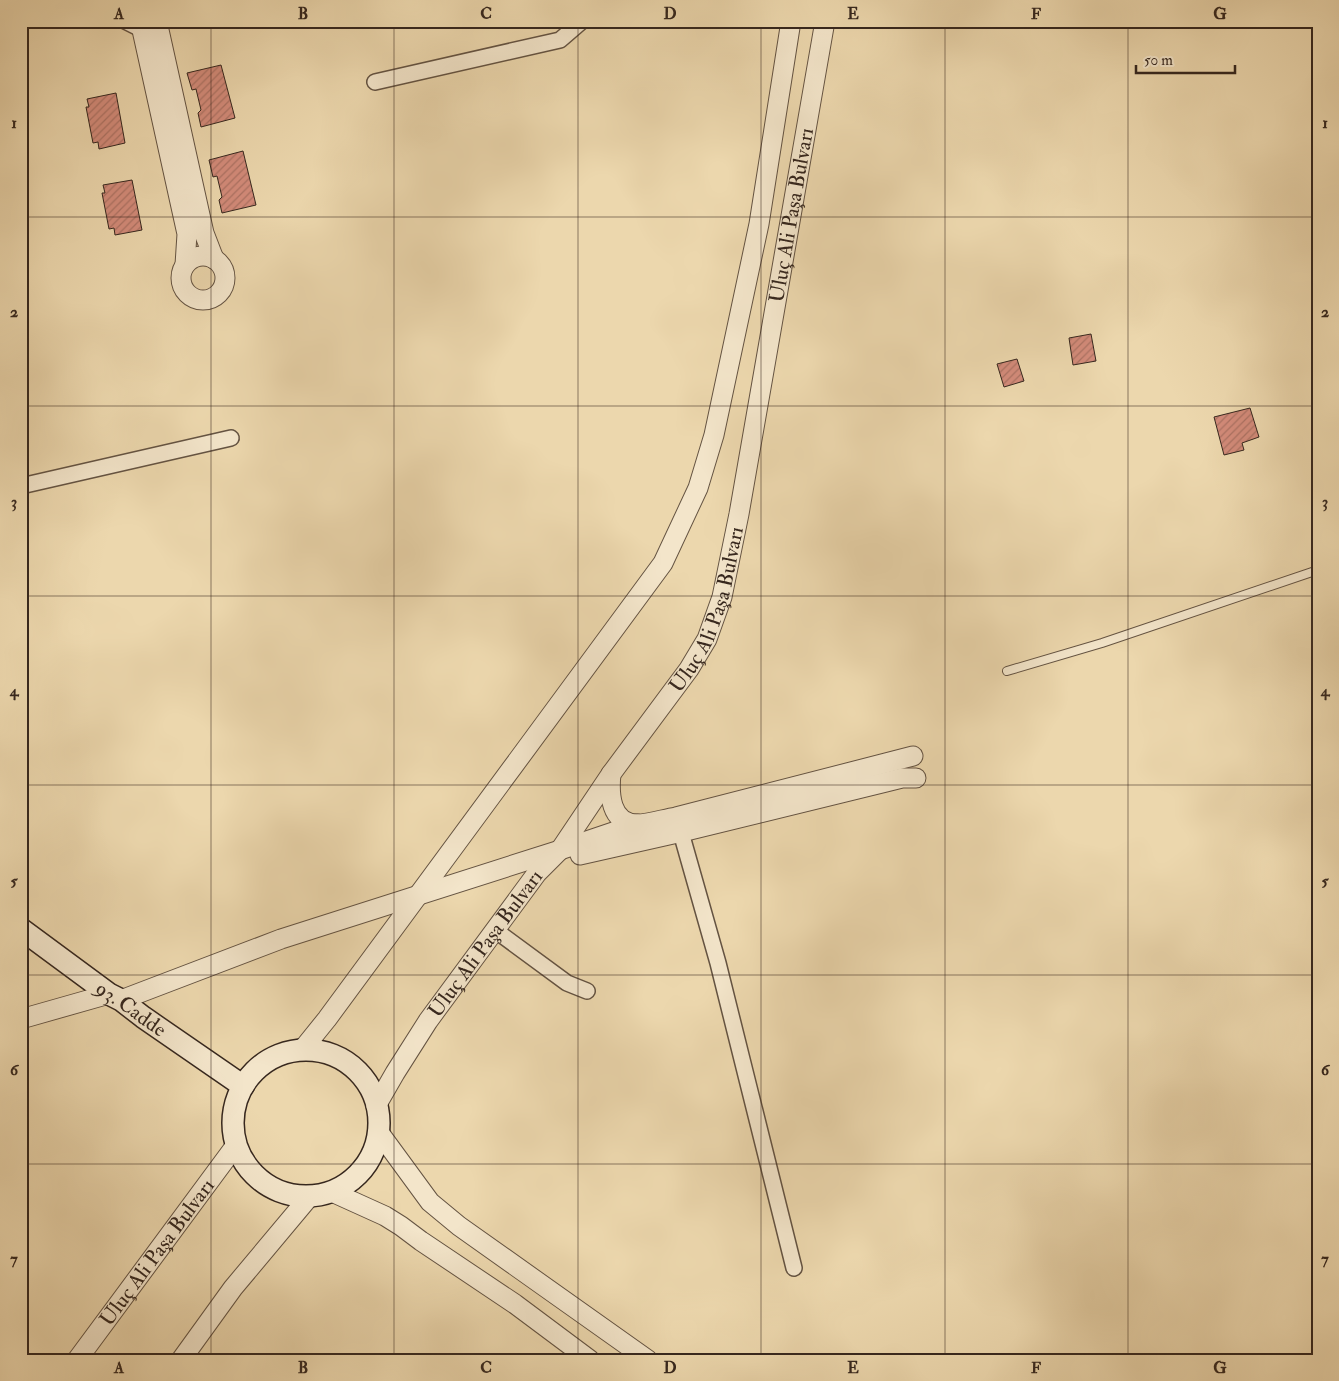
<svg xmlns="http://www.w3.org/2000/svg" width="1339" height="1381" font-family="'IM FELL Double Pica',serif">
  <defs>
    <pattern id="building-hatch" width="6" height="6" patternUnits="userSpaceOnUse" patternTransform="scale(1.25)"><rect width="6" height="6" fill="#d38b7a"/><path d="M-1 1l2-2M0 6l6-6M5 7l2-2" fill="none" stroke="#ac7263"/></pattern>
  </defs>
  <rect width="100%" height="100%" fill="#ecd7ad"/>
  <filter id="stains"><feTurbulence type="fractalNoise" baseFrequency=".004" numOctaves="4"/><feColorMatrix values="0 0 0 0 .2 0 0 0 0 .09 0 0 0 0 .02 0 0 0 .5 -.17"/></filter>
  <radialGradient id="worn" r=".72"><stop offset=".6" stop-color="#630" stop-opacity="0"/><stop offset="1" stop-color="#630" stop-opacity=".3"/></radialGradient>
  <g fill="url(#building-hatch)" stroke="#36271e">
    <polygon points="221,65 235,118 201,127 198,113 201,110 196,89 192,90 187,73"/>
    <polygon points="116,93 125,143 99,149 98,142 93,143 86,107 89,107 87,99"/>
    <polygon points="243,151 256,205 222,213 219,200 222,197 217,176 213,177 209,160"/>
    <polygon points="132,180 142,230 115,235 114,228 109,229 102,193 105,193 103,185"/>
    <polygon points="1091,334 1096,361 1073,365 1069,338"/>
    <polygon points="1017,359 1024,381 1004,387 997,364"/>
    <polygon points="1250,408 1259,437 1242,443 1244,450 1224,455 1214,417"/>
  </g>
  <g fill="none" stroke-linecap="round" stroke-linejoin="round">
    <defs>
      <polyline id="service" points="1007,671 1102,643 1318,570"/>
      <g id="minor">
        <polyline points="125,21 141,29"/>
        <polyline points="375,82 560,40 582,21"/>
        <polyline points="21,486 231,438"/>
        <polyline points="678,822 718,963 794,1268"/>
        <polyline points="495,930 567,983 587,991"/>
      </g>
      <g id="tertiary">
        <polyline points="140,21 187,234 185,265"/>
        <polyline points="157,21 204,233 214,259"/>
        <circle cx="203" cy="278" r="22"/>
        <path d="M611,774C609,793 610,824 637,824C648,824 664,819 676,817L913,756"/>
        <polyline points="580,855 682,832 886,782 902,778 916,778"/>
        <polyline points="121,1000 281,939 560,850 637,824"/>
        <polyline points="21,1019 109,994"/>
        <polyline points="302,1050 327,1019 663,563 698,488 714,435 759,224 791,21"/>
        <path id="s1" d="M376,1106L395,1073L428,1021L537,873L560,850L611,774L689,669L707,639L722,597L739,514L825,21"/>
        <polyline points="378,1131 430,1202 459,1226 648,1360"/>
        <polyline points="332,1192 385,1216 401,1226 421,1241 515,1304 590,1360"/>
        <path id="s2" d="M77,1360L236,1145"/>
        <polyline points="181,1360 233,1288 310,1196"/>
      </g>
      <g id="secondary">
        <path id="s3" d="M21,929L109,994L121,1000L143,1017L243,1086"/>
        <circle cx="306" cy="1123" r="73"/>
      </g>
    </defs>
    <use href="#service" stroke="#645342" stroke-width="10"/>
    <use href="#minor" stroke="#645342" stroke-width="18"/>
    <use href="#tertiary" stroke="#645342" stroke-width="21"/>
    <use href="#secondary" stroke="#36271e" stroke-width="24"/>
    <use href="#service" stroke="#f3e5ca" stroke-width="8"/>
    <use href="#minor" stroke="#f3e5ca" stroke-width="15"/>
    <use href="#tertiary" stroke="#f3e5ca" stroke-width="19"/>
    <use href="#secondary" stroke="#f3e5ca" stroke-width="21"/>
  </g>
  <path fill="none" stroke="#36271e" stroke-width="1" stroke-opacity="0.55" d="M211,21V1360M394,21V1360M578,21V1360M761,21V1360M945,21V1360M1128,21V1360M21,217H1318M21,406H1318M21,596H1318M21,785H1318M21,975H1318M21,1164H1318"/>
  <g text-anchor="middle" dominant-baseline="central" stroke-width="5" stroke-linejoin="round" paint-order="stroke">
    <g font-size="21" fill="#36271e" stroke="#f3e5ca">
      <text stroke="none"><textPath href="#s1" startOffset="1006">Uluç Ali Paşa Bulvarı</textPath></text>
      <text stroke="none"><textPath href="#s1" startOffset="601">Uluç Ali Paşa Bulvarı</textPath></text>
      <text stroke="none"><textPath href="#s1" startOffset="196">Uluç Ali Paşa Bulvarı</textPath></text>
      <text stroke="none"><textPath href="#s3" startOffset="136">93. Cadde</textPath></text>
      <text stroke="none"><textPath href="#s2" startOffset="134">Uluç Ali Paşa Bulvarı</textPath></text>
    </g>
  </g>
  <rect width="1339" height="1381" fill="none" stroke="#ecd7ad" stroke-width="55"/>
  <path d="M1136 65v8h99v-8" fill="none" stroke="#36271e" stroke-width="2.5"/>
  <text x="1144" y="65" font-size="15" fill="#36271e" stroke="#f3e5ca" stroke-width="4" paint-order="stroke">50 m</text>
  <rect x="28" y="28" width="1284" height="1326" fill="none" stroke="#36271e" stroke-width="2"/>
  <g font-size="16" text-anchor="middle" font-weight="bold" fill="#36271e">
    <text x="119" y="19">A</text>
    <text x="303" y="19">B</text>
    <text x="486" y="19">C</text>
    <text x="670" y="19">D</text>
    <text x="853" y="19">E</text>
    <text x="1036" y="19">F</text>
    <text x="1220" y="19">G</text>
    <text x="14" y="128">1</text>
    <text x="1325" y="128">1</text>
    <text x="14" y="317">2</text>
    <text x="1325" y="317">2</text>
    <text x="14" y="507">3</text>
    <text x="1325" y="507">3</text>
    <text x="14" y="696">4</text>
    <text x="1325" y="696">4</text>
    <text x="14" y="886">5</text>
    <text x="1325" y="886">5</text>
    <text x="14" y="1075">6</text>
    <text x="1325" y="1075">6</text>
    <text x="14" y="1264">7</text>
    <text x="1325" y="1264">7</text>
    <text x="119" y="1373">A</text>
    <text x="303" y="1373">B</text>
    <text x="486" y="1373">C</text>
    <text x="670" y="1373">D</text>
    <text x="853" y="1373">E</text>
    <text x="1036" y="1373">F</text>
    <text x="1220" y="1373">G</text>
  </g>
  <rect width="100%" height="100%" filter="url(#stains)"/>
  <rect width="100%" height="100%" fill="url(#worn)"/>
</svg>
